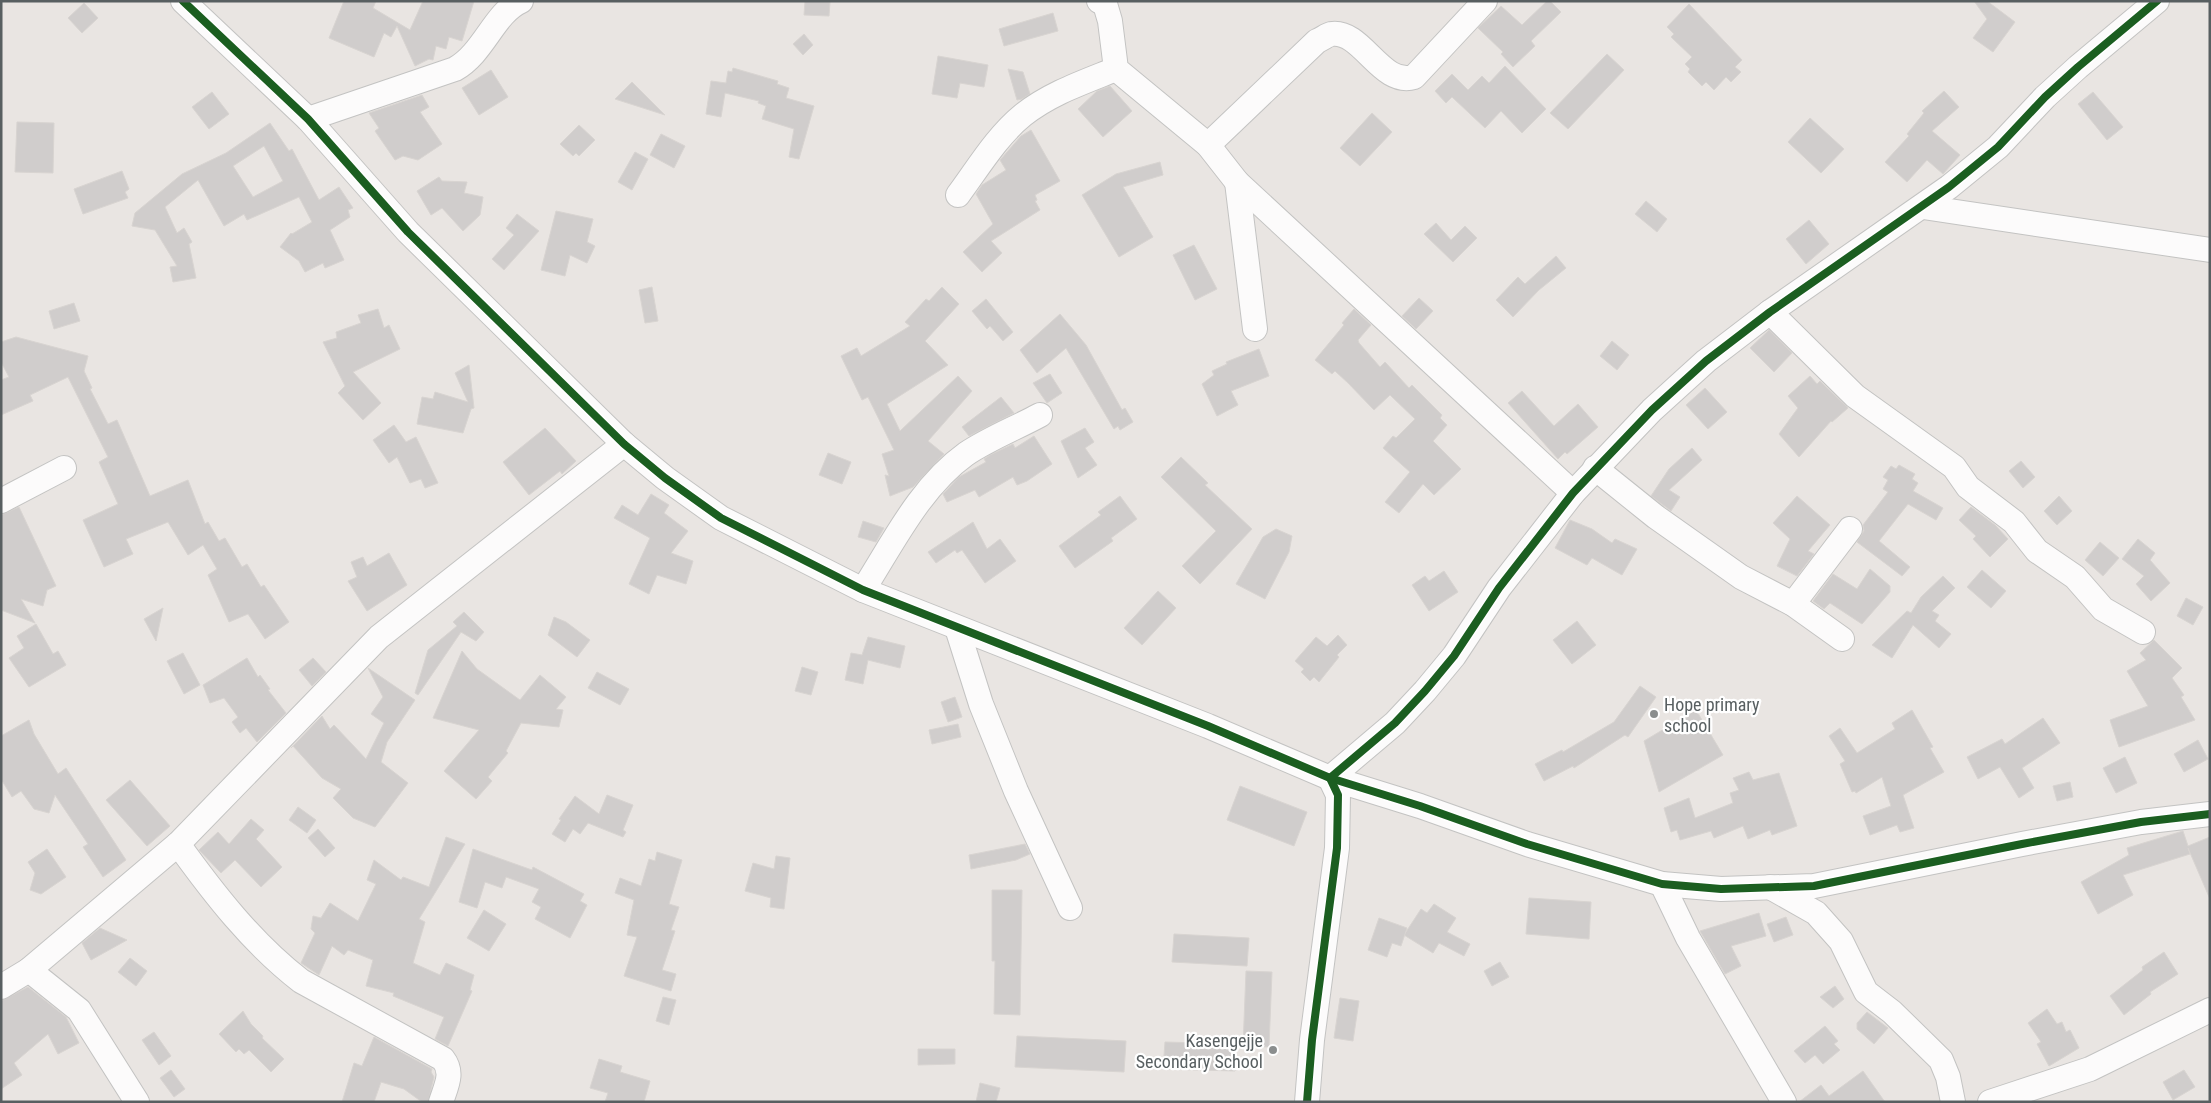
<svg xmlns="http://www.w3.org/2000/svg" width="2211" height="1103" font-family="'Roboto Condensed',sans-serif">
  <rect width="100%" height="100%" fill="#e9e5e2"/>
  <g fill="#d0cdcc" stroke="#d8d4d1" fill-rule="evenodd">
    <polygon points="344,1 376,1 373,8 410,30 423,1 474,1 462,41 449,37 446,49 436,46 433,60 429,59 415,66 397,26 391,37 384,33 374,57 329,38"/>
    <polygon points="805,1 830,2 829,16 804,15"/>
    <polygon points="1547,1 1550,1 1561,12 1531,41 1535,46 1513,67 1501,54 1503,52 1478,28 1501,6 1522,25"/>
    <polygon points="1974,1 1987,1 2015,22 1993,52 1973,38 1987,19"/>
    <polygon points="84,3 98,18 82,33 68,18"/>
    <polygon points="1689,4 1742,60 1735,67 1741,72 1731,82 1726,77 1714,90 1706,82 1702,86 1688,72 1690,69 1685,64 1692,57 1671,37 1674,34 1667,27"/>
    <polygon points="1053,13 1058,31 1004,46 999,29"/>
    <polygon points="804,34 813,45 803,55 793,44"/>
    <polygon points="1607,54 1624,70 1568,129 1550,113"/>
    <polygon points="938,56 988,65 984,87 960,83 957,98 932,94"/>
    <polygon points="1505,66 1546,109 1522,133 1501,111 1485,128 1452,97 1446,103 1435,91 1452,74 1468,90 1482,76 1489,83"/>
    <polygon points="733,68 778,81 777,84 789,88 786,98 814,106 799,159 789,157 794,129 762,119 766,106 758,103 759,101 725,93 721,117 706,114 711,81 726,83 728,71 732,72"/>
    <polygon points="1008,69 1023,72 1030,94 1022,99 1017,100"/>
    <polygon points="491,70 508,97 479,115 462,88"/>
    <polygon points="632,82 665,115 615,99"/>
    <polygon points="1110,86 1132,111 1103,137 1078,109 1097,91"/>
    <polygon points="1944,91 1959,107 1932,131 1960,155 1943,174 1927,160 1907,182 1885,162 1909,136 1907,134 1924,113 1922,111"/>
    <polygon points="212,92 229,114 209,129 192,107"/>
    <polygon points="2093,92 2123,127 2107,140 2078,104"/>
    <polygon points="422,95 429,107 420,112 442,144 418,160 403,156 395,160 375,131 379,128 369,113"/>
    <polygon points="1372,113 1392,132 1360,166 1340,148"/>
    <polygon points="1810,118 1844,149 1821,173 1788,142"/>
    <polygon points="17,122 54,123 53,173 15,172"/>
    <path d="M270,123L289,151L292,149L319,200L339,187L353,208L348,210L350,217L330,230L344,260L325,268L323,263L305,272L299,261L280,247L291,233L292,234L312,222L299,197L247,220L244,214L224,226L198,180L165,207L177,233L184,228L192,242L189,244L196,278L173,282L170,267L177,266L155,230L132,226L135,213L182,174L226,153ZM264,146L283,181L253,197L233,166Z"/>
    <polygon points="579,125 595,140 579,156 576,153 573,156 560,144"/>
    <polygon points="1031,130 1060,181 1035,195 1037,200 1035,201 1040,210 991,241 1002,253 982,272 963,252 993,224 976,194 982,185 1006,170 1000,160 1021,136"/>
    <polygon points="661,134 685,146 674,168 650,155"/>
    <polygon points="635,152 648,159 632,190 618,182"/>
    <polygon points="1160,162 1163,175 1123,187 1153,237 1119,257 1082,195 1116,174"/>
    <polygon points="122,171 129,189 125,192 128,198 83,214 74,189"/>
    <polygon points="439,177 442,181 467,182 464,193 483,197 480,215 463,231 442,208 431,215 417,191"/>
    <polygon points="1646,201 1667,219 1657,232 1635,214"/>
    <polygon points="556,211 593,219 587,242 595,246 587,263 570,255 565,276 541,270"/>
    <polygon points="517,214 539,231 504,270 492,259 514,235 506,228"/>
    <polygon points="1809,220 1829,244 1806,264 1786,239"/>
    <polygon points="1436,223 1451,240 1465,226 1477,238 1453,262 1424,234"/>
    <polygon points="1194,245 1217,289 1195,300 1173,255"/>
    <polygon points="1556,256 1566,268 1539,290 1513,317 1496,300 1518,277 1525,284"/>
    <polygon points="652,287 658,321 645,323 639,290"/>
    <polygon points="942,287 959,304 925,341 948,365 887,404 900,431 958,376 972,391 928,441 944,454 913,487 890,496 885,475 889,476 882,454 894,450 868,397 862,400 841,356 857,348 861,356 910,326 905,322 926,299 929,301"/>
    <polygon points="1419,298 1433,311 1416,329 1402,316"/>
    <polygon points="986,299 1013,332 1003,341 990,326 987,329 972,311"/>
    <polygon points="74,303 80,321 54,329 49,311"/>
    <polygon points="378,309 384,328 389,325 400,349 353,372 381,403 363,420 338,393 345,386 323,342 337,338 336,332 361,323 358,315"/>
    <polygon points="1354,309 1371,325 1358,340 1359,343 1380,367 1385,362 1409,388 1412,385 1442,415 1440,418 1447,425 1433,441 1461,469 1434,495 1423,484 1399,513 1385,502 1410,472 1383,448 1393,436 1396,438 1415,419 1390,395 1374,410 1348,383 1335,371 1332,374 1315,360 1344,325 1342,323"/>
    <polygon points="1060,314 1086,345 1122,410 1125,408 1133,422 1120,430 1118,426 1114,429 1066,348 1037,373 1020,350"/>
    <polygon points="1769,330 1792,353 1774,372 1750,348"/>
    <polygon points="16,337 88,356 84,371 92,388 90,389 108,424 117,420 150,496 188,480 205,524 208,522 219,541 225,538 242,567 247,564 261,587 264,585 289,622 265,639 248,614 229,622 208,575 217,569 203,545 188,555 168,522 126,539 133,554 104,567 83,520 118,504 99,462 108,457 68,377 30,395 33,401 1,415 1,380 9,377 1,362 1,342"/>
    <polygon points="1612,341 1629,355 1617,370 1600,356"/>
    <polygon points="1259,349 1269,376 1231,391 1238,405 1217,416 1202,384 1214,375 1212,371 1227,364 1226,362"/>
    <polygon points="469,365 474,408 471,409 463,433 417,424 422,397 433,399 435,392 468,402 455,373"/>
    <polygon points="1050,374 1062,393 1047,403 1033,383"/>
    <polygon points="1810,376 1817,384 1820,381 1848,408 1832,422 1831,421 1799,457 1779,434 1798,408 1788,396"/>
    <polygon points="1705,388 1727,412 1708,429 1686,405"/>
    <polygon points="1522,391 1554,426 1578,404 1598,427 1567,454 1565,452 1558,459 1508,403"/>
    <polygon points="1001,397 1014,413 969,436 962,427"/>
    <polygon points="394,425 406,442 416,437 438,483 425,488 421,479 410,483 397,457 389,463 373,440"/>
    <polygon points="545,428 576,461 562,474 560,471 529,495 503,462"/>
    <polygon points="1085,428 1094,442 1085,448 1097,465 1078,478 1061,441"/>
    <polygon points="1034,436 1052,464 1027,481 1017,485 1013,477 979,497 975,490 947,502 943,494 959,477 986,462 984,459 990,455 1013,444 1015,448"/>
    <polygon points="1692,448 1702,460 1669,490 1680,497 1671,511 1651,496 1669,469"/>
    <polygon points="828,453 851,462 842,484 819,475"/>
    <polygon points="1181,457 1208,483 1205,485 1252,529 1200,584 1182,566 1216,531 1161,477"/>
    <polygon points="2021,461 2035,477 2023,488 2009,471"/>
    <polygon points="1899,465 1915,474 1912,479 1918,483 1913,491 1943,508 1936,520 1908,504 1879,541 1910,567 1902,576 1857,542 1864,531 1863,525 1888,492 1883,489 1888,480 1883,477 1891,466 1896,469"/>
    <polygon points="651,494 669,505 664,513 688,531 671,553 693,561 686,584 657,575 649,594 629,584 650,538 614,518 622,505 638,515"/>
    <polygon points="1120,496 1137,519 1111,538 1113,541 1075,568 1059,546 1101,515 1098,512"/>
    <polygon points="1797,496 1830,525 1808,551 1814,554 1797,576 1777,566 1790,539 1773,523"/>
    <polygon points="2059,496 2072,511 2057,525 2044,511"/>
    <polygon points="19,507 56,586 47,590 43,606 21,599 35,623 1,610 1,515"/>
    <polygon points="1971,507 1995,525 2008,539 1990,557 1973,539 1976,536 1959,520"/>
    <polygon points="1570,520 1592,529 1612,543 1615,539 1637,549 1622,575 1592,558 1587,565 1555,548"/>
    <polygon points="863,521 884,528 876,542 858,537"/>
    <polygon points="973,522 987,549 1000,539 1016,561 985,583 962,550 957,553 955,550 936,563 928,552"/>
    <polygon points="1276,529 1292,536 1289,552 1265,599 1236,584 1263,537"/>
    <polygon points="2138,539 2155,553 2150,560 2170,583 2151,601 2136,584 2144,576 2122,559"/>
    <polygon points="2100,542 2119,558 2103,576 2085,560"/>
    <polygon points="389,553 407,585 367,611 348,581 357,577 351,562 363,557 367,566"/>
    <polygon points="1870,569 1890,586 1890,592 1862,624 1830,603 1824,609 1813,601 1833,574 1857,589"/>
    <polygon points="1982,570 2006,591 1991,608 1967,587"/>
    <polygon points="1444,571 1458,592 1429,611 1412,585 1425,576 1429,581"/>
    <polygon points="1943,576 1955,588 1932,611 1939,615 1935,621 1951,634 1939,648 1913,625 1892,658 1872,645 1907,611 1911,613 1921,597"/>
    <polygon points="1158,591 1176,608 1142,645 1124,628"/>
    <polygon points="2186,598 2203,607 2193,625 2177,616"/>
    <polygon points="163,608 156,641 144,619"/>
    <polygon points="464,612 484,632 476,641 461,632 418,695 415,693 428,650 457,626 453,622"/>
    <polygon points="554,617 566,622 590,640 577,657 548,635"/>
    <polygon points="1577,621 1596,645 1572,664 1553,640"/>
    <polygon points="36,624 53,654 58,651 66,665 29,687 9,658 24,648 17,636"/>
    <polygon points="1338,635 1347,645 1337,655 1339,657 1319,682 1314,677 1310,681 1301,672 1304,669 1295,661 1316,637 1327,646"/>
    <polygon points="868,637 905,646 900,668 868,660 863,684 845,680 851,653 862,655"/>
    <polygon points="2154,640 2182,668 2172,678 2184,695 2181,697 2195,720 2119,747 2110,720 2148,706 2127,671 2146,660 2140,653"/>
    <polygon points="462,651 477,669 520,700 540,675 566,697 556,709 563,710 559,727 521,723 506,751 508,753 488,777 492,781 476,799 444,771 479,730 433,718"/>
    <polygon points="183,653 200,685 184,694 167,661"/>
    <polygon points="247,658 258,677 260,675 270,689 268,690 286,713 257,742 246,728 240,733 232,722 238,717 224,698 210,703 203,685"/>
    <polygon points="313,658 326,672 312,686 299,670"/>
    <polygon points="802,667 818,672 811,695 795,691"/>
    <polygon points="368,668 415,700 387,742 381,762 408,783 375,827 353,818 333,798 341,789 322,778 293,746 291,748 322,716 330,729 334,725 366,759 384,723 371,714 383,697"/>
    <polygon points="597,672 629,689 620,705 588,688"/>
    <polygon points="1640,686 1656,697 1628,737 1625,735 1574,768 1573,766 1544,781 1535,764 1562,750 1563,752 1614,722"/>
    <polygon points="955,697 962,717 948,722 941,702"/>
    <polygon points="1696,710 1723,755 1659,792 1644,741"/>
    <polygon points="1912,710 1933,747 1930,748 1944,772 1903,795 1914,828 1900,832 1897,825 1870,835 1863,816 1891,806 1882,777 1856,793 1855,791 1852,792 1840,764 1845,761 1829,736 1840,728 1857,753 1895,729 1892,723"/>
    <polygon points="2043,718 2060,743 2022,768 2034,788 2019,798 2000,767 1978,779 1967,757 2002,739 2005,744"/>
    <polygon points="29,720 34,734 58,774 66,768 126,860 103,877 83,847 88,844 55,795 49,813 34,809 21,791 12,797 1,779 1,736"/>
    <polygon points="958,724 961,737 932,744 929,730"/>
    <polygon points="2198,740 2208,759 2184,772 2174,754"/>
    <polygon points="2125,757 2137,783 2116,793 2103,768"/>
    <polygon points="1749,772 1753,780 1779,773 1797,826 1772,835 1770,830 1748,839 1743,826 1714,838 1711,831 1680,840 1677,830 1671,832 1664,808 1689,798 1695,818 1733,803 1730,793 1739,790 1733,778"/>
    <polygon points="130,780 170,826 147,846 106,800"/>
    <polygon points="2070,782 2073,797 2057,801 2053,786"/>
    <polygon points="1240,786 1307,812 1294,846 1227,820"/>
    <polygon points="607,795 633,805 623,830 626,832 623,837 588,823 580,834 573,829 565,842 552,834 561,820 559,819 575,796 599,814"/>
    <polygon points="298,807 316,820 307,833 289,820"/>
    <polygon points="251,819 264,830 256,839 282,867 261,887 235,860 221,873 199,850 218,832 229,844"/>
    <polygon points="318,829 335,848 325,857 308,838"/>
    <polygon points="2183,831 2188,846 2210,837 2210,899 2188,848 2190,854 2123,875 2133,895 2098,914 2081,882 2129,855 2127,848"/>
    <polygon points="446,837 465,844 419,919 425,922 413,963 440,975 446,963 474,975 470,990 472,991 448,1046 435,1039 444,1017 393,996 394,993 366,986 373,960 348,950 344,955 332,946 319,975 301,963 315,933 311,929 313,916 321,918 330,903 358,921 376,884 367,880 374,860 401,880 403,877 429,887"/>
    <polygon points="1025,844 1030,854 1016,860 971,869 969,855"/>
    <polygon points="47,849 66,877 41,894 30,890 35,873 28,862"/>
    <polygon points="473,849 532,870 533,867 584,894 580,901 587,905 570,938 535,919 541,907 532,902 539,889 506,877 502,888 485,882 477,908 459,902"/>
    <polygon points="657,852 682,860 669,904 679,907 671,930 675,931 662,970 676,974 671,991 624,976 637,937 627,935 634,900 615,893 620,878 641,886 649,859 655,861"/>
    <polygon points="776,856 790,858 784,909 770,907 771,898 745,891 753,863 774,869"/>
    <polygon points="992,890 1022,890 1020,1015 994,1014 995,961 992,961"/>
    <polygon points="1529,898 1591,902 1589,939 1526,934"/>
    <polygon points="1434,904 1456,918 1447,932 1470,944 1464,956 1439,943 1433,953 1404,935 1421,909 1427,913"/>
    <polygon points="484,910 506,924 489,951 467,938"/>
    <polygon points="1759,913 1766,936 1731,946 1741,966 1725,974 1700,931"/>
    <polygon points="1786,917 1793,935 1774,942 1767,924"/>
    <polygon points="1379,918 1407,928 1401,946 1392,943 1387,957 1368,950"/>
    <polygon points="100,928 127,940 91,960 82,943"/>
    <polygon points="1174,934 1249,938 1247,966 1172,962"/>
    <polygon points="2164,952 2178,974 2150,992 2151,994 2124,1015 2110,996 2143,970 2142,967"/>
    <polygon points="130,958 147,971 136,986 118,972"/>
    <polygon points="1500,962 1509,977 1492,986 1484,971"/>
    <polygon points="1246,971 1272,972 1269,1047 1243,1046"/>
    <polygon points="1835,986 1844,999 1833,1008 1820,997"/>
    <polygon points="28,987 66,1017 79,1043 58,1054 48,1034 14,1063 22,1075 1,1089 1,1001"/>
    <polygon points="663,997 676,1000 669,1025 656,1021"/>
    <polygon points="1340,998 1359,1001 1353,1041 1334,1038"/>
    <polygon points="2047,1009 2057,1024 2062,1022 2066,1032 2070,1030 2079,1048 2049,1066 2037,1044 2041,1042 2028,1023"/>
    <polygon points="243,1011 251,1024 263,1036 262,1038 284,1059 271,1072 249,1050 244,1054 239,1049 236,1052 219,1034"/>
    <polygon points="1867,1012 1888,1028 1874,1044 1857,1029 1857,1023"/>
    <polygon points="1825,1026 1838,1041 1834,1044 1840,1050 1823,1064 1815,1055 1805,1063 1794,1051"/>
    <polygon points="154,1032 171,1056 159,1065 142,1040"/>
    <polygon points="1017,1036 1126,1041 1124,1072 1015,1067"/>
    <polygon points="374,1037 432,1069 431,1072 434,1077 428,1102 422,1102 404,1089 381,1082 374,1102 342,1102 354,1063 362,1066"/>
    <polygon points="1165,1042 1236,1044 1235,1071 1163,1069"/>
    <polygon points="918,1049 955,1049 955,1064 918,1065"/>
    <polygon points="599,1059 622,1066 620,1072 650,1081 644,1102 605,1102 608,1093 590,1088"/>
    <polygon points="171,1070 185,1089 174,1097 160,1078"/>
    <polygon points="2184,1070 2195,1087 2173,1100 2163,1082"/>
    <polygon points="1863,1071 1885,1102 1799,1102 1821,1085 1829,1096"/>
    <polygon points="980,1083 1000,1088 996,1102 976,1102"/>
  </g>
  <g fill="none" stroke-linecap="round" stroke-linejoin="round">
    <defs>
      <g id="minor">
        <polyline points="183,1 308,119 408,232 624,444 665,478 721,518 863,590 1208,726 1330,778 1420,806 1527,844 1662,884 1721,889 1814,886 2022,844 2141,822 2210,814"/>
        <polyline points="1099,1 1105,4 1110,21 1116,69 1208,145 1237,182 1573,493"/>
        <path d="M308,119L455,69C484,53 494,13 521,1"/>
        <path d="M1208,145L1317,41C1322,39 1327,35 1331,34C1362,29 1381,87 1414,77L1485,1"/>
        <polyline points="1237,182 1255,329"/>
        <path d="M958,195C978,168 997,136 1023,115C1051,93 1084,82 1116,69"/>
        <polyline points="1923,207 2210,250"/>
        <polyline points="1770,312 1855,396 1954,467 1968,487 2014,522 2037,551 2075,577 2103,609 2143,632"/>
        <polyline points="1595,468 1656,517 1741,577 1793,604 1842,639"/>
        <polyline points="1,501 64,468"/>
        <path d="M863,590C893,543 920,487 966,454C988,439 1016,428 1040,415"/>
        <polyline points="1793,604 1850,529"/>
        <polyline points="957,628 981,704 1016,791 1070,908"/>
        <path d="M178,844C214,894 252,943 301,981L443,1059C454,1073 446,1086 441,1102"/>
        <polyline points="1662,884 1688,938 1784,1102"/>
        <polyline points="1770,887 1816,913 1841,941 1866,992 1892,1012 1941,1060 1948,1077 1953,1102"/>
        <polyline points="29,970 79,1010 137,1102"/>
        <polyline points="1,987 29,970 178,844 379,637 624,444"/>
        <polyline points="1307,1102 1312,1040 1337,848 1338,795 1330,778 1395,723 1425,691 1454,656 1499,588 1573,493 1652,410 1706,361 1770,312 1949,187 1998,147 2045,97 2078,67 2157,1"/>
        <polyline points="1990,1102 2090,1069 2210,1010"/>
      </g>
    </defs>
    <use href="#minor" stroke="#c3c3c2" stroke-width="26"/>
    <use href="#minor" stroke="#fcfbfb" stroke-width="24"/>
    <defs>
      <g id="cycleway">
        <polyline points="183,1 308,119 408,232 624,444 665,478 721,518 863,590 1208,726 1330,778 1420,806 1527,844 1662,884 1721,889 1814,886 2022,844 2141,822 2210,814"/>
        <polyline points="1307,1102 1312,1040 1337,848 1338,795 1330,778 1395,723 1425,691 1454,656 1499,588 1573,493 1652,410 1706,361 1770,312 1949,187 1998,147 2045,97 2078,67 2157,1"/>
      </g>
    </defs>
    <use href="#cycleway" stroke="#fff" stroke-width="11"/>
    <use href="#cycleway" stroke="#1b5e20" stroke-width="8"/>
  </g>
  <g fill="#8b8e8e" stroke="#fff" stroke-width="2">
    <circle cx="1654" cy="714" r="5"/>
    <circle cx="1273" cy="1050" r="5"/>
  </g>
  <g text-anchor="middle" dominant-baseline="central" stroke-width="4.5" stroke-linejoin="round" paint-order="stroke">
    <g font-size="18" fill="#585f61" stroke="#fff" text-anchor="start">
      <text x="1664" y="704">Hope primary<tspan x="1664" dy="21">school</tspan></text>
      <text x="1263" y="1040" text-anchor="end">Kasengejje<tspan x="1263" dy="21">Secondary School</tspan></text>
    </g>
  </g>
  <rect width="2211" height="1103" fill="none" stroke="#585f61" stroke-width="5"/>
</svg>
